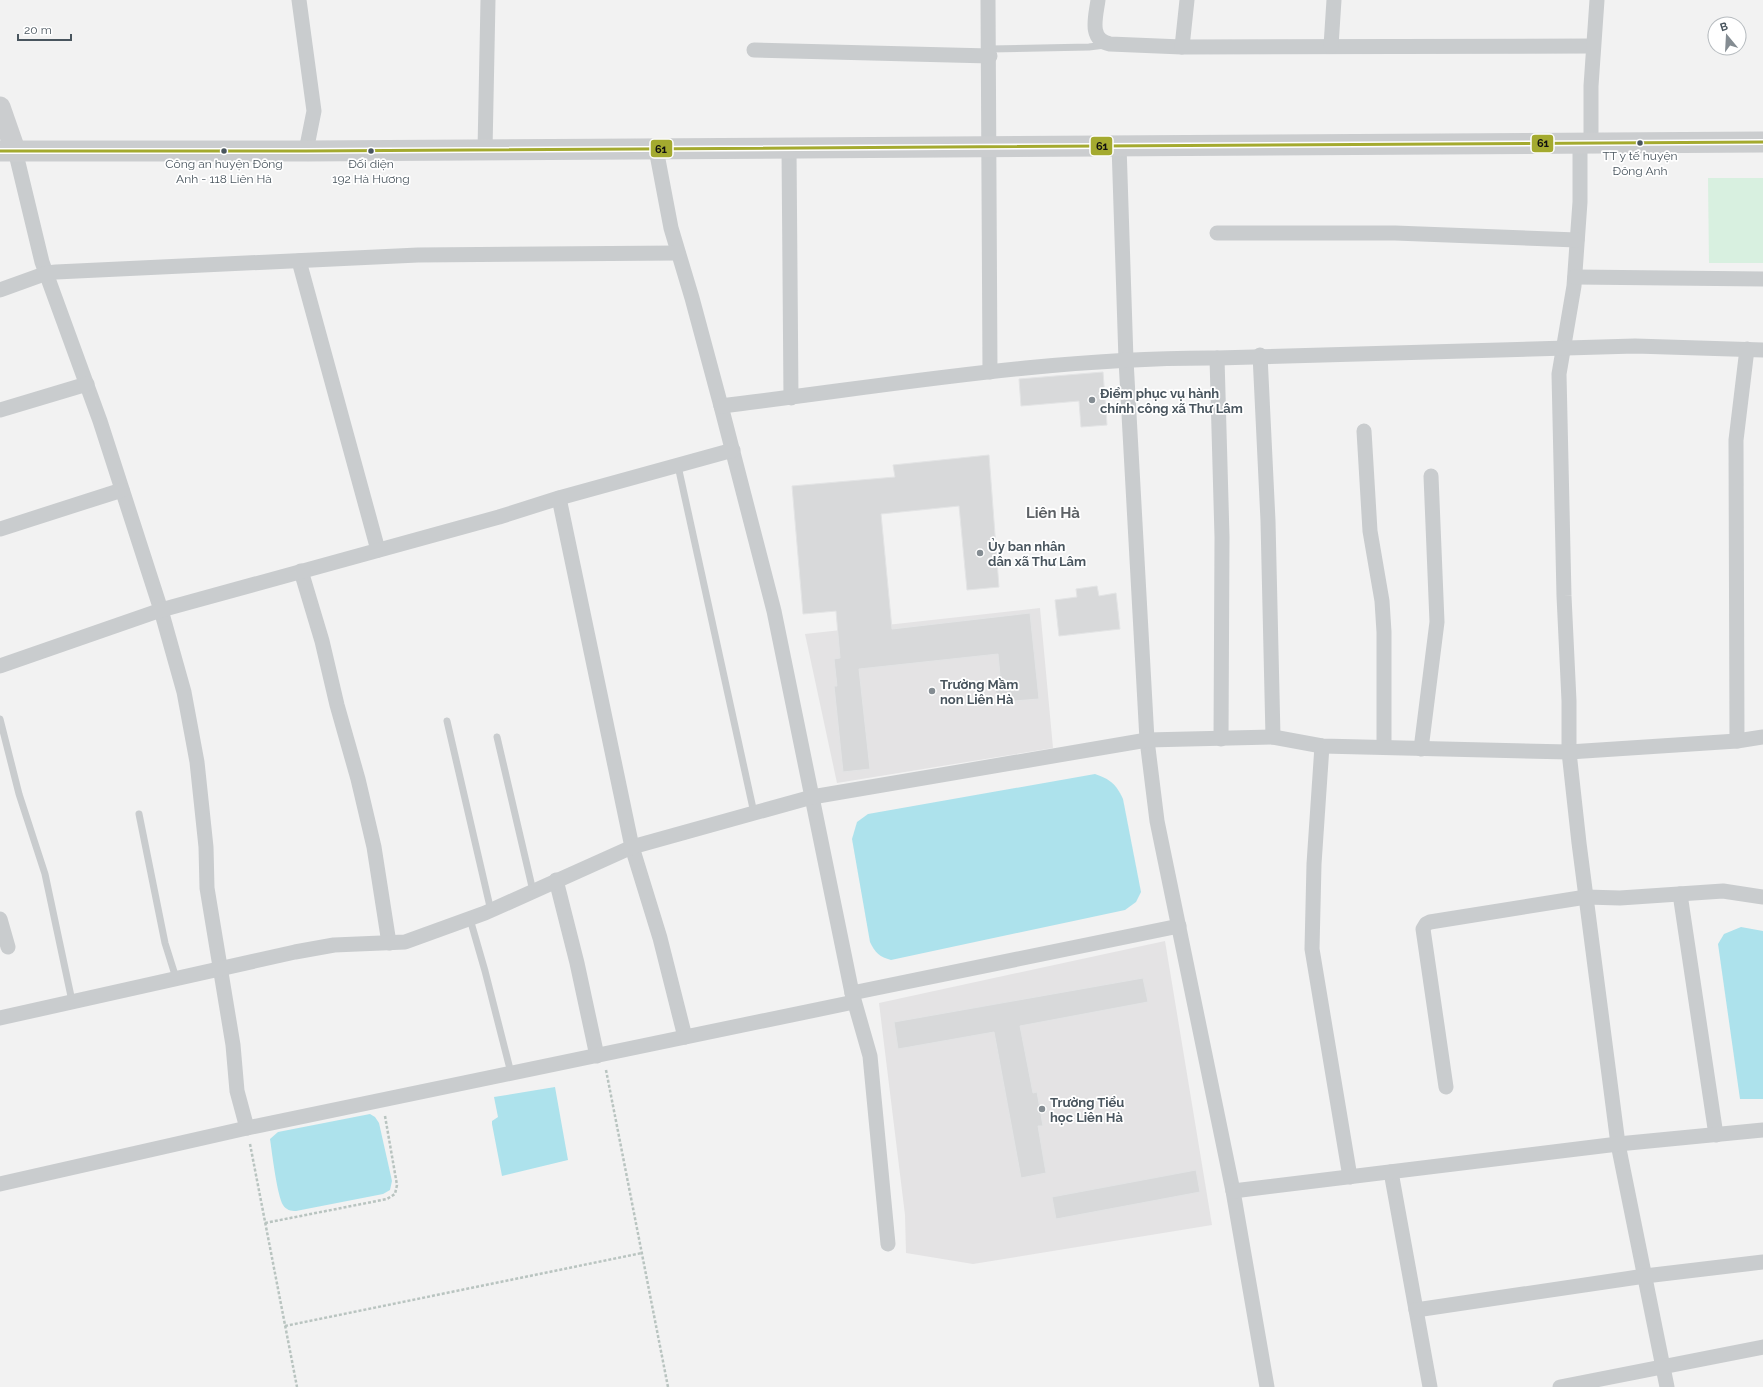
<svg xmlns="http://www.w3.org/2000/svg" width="1763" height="1387" font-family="Raleway,sans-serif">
  <rect width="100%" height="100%" fill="#f2f2f2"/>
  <g fill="#e4e3e4">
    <polygon points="1040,608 1053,748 837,783 805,634"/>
    <polygon points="1165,941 1212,1225 973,1264 906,1253 905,1215 879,1003"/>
  </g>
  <polygon fill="#d8f0e0" points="1708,178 1763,178 1763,263 1709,263"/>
  <g fill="#ade2ec">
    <path d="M1095,774C1110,779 1116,784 1123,799L1141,892L1136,902L1125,910L891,960C880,957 875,953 870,942L852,839L857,822L868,814Z"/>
    <polygon points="1741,927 1763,931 1763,1099 1740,1099 1718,944 1724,934"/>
    <polygon points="555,1087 568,1160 502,1176 492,1124 492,1121 498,1117 494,1097"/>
    <path d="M370,1114L375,1117L379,1123L392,1181L390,1190L383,1194L296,1211C291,1211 286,1210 283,1205C277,1195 272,1152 270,1139L278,1132Z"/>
  </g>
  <g fill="#d8d9da" stroke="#e3e4e5">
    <polygon points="1103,372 1107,425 1081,427 1079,401 1021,406 1019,379"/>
    <polygon points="989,455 999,587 967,590 959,506 881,514 892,629 1030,613 1039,699 1002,702 994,689 995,680 1000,675 998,654 859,669 870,769 843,772 834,686 837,686 834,659 840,658 836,611 803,614 792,486 895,477 893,465"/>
    <polygon points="1097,586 1099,596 1116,593 1120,629 1059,636 1055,600 1077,597 1076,589"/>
    <polygon points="1143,978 1148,1002 1020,1026 1033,1093 1037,1092 1043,1126 1038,1126 1046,1173 1021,1178 994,1032 898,1049 894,1022"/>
    <polygon points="1196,1170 1200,1192 1056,1219 1052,1197"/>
  </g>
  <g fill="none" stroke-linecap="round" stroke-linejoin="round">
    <g stroke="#b9c4c0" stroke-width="2.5" stroke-dasharray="3 2" stroke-linecap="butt">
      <polyline points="606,1070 668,1387"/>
      <polyline points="250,1144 297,1387"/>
      <polyline points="265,1223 387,1199 395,1194 397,1185 385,1116"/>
      <polyline points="285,1326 642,1253"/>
    </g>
    <g stroke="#c9ccce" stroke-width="7">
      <polyline points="990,49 1089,47 1105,45"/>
      <polyline points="678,466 754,813"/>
      <polyline points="0,719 19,794 45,874 72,1001"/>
      <polyline points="447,721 491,911"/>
      <polyline points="497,737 533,891"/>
      <polyline points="139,814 165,943 176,978"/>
      <polyline points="470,919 485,971 511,1073"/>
    </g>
    <g stroke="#c9ccce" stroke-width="15">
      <polyline points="299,0 314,111 306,151"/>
      <polyline points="988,0 990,372"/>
      <path d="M1098,0C1096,16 1088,40 1110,44L1182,47L1593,46"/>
      <polyline points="1331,46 1334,0"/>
      <polyline points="1182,47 1187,0"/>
      <polyline points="754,50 990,56"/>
      <polyline points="1580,143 1580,202 1574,286 1559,374 1564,596 1569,701 1569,752 1579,843 1618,1144 1667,1387"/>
      <polyline points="1591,143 1591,86 1597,0"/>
      <polyline points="1119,145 1126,360 1147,740 1157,821 1233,1191 1267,1387"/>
      <polyline points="789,148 791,398"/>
      <polyline points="656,149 671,228 692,298 721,406 774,611 852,993 870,1056 888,1244"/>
      <polyline points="15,150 42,262 100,421 161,610 184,692 197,762 206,847 207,888 233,1045 237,1091 247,1128"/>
      <polyline points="485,150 488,0"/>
      <polyline points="1217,233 1395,233 1577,240"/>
      <polyline points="299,261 378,550"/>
      <polyline points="1575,277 1763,279"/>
      <polyline points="0,290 47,273 56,272 418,255 678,253"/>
      <polyline points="1260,355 1268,521 1273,737"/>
      <polyline points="1217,358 1222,537 1221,739"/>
      <path d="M721,406C886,386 1051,357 1217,358L1635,346L1763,350"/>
      <polyline points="0,410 87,384"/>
      <polyline points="1364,431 1370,531 1382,601 1384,632 1384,747"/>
      <polyline points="559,498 632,847 660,938 685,1037"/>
      <polyline points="0,529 122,490"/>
      <polyline points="301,571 322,641 337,705 358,779 374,847 389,943"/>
      <polyline points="0,666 161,610 499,517 559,498 733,450"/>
      <polyline points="1737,741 1736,440 1747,349"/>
      <polyline points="1322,746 1314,864 1312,949 1350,1177"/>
      <polyline points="1421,749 1437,622 1431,476"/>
      <polyline points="556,880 577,963 597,1056"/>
      <polyline points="1680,894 1716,1135"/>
      <polyline points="0,919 8,947"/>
      <polyline points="852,993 1179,926"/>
      <polyline points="0,1018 295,952 334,945 405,942 485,913 632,847 812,797 1147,740 1273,737 1322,746 1569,752 1737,741 1763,737"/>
      <polyline points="1446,1087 1423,929 1426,924 1430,922 1586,897 1620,898 1723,891 1763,897"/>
      <polyline points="1391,1172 1430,1387"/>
      <polyline points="0,1184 247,1128 854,1002"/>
      <polyline points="1233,1191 1618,1144 1763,1130"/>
      <polyline points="1416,1310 1645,1276 1763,1262"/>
      <polyline points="1560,1387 1763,1347"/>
    </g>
    <g stroke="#cbcdcf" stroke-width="21">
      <polyline points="0,107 15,150"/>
      <polyline points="0,151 306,151 1763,142"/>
    </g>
    <defs>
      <polyline id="bus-1" points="0,151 306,151 1763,142"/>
    </defs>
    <use href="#bus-1" stroke="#fff" stroke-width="6"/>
    <use href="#bus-1" stroke="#a4aa2f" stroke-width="3"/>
  </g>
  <g fill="#49555e" stroke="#fff" stroke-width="1.5">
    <circle cx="1640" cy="143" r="3.5"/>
    <circle cx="224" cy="151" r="3.5"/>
    <circle cx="371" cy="151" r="3.5"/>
  </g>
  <g fill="#848c92" stroke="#fff" stroke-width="1.5">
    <circle cx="1092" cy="400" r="4"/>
    <circle cx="980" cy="553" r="4"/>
    <circle cx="932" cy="691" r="4"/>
    <circle cx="1042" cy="1109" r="4"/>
  </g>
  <g text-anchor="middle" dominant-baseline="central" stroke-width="3.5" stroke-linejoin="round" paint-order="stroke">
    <g font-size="12" fill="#49555e" stroke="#fff">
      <text x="1640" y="156">TT y tế huyện<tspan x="1640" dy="15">Đông Anh</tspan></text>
      <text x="224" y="164">Công an huyện Đông<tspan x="224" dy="15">Anh - 118 Liên Hà</tspan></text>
      <text x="371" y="164">Đối diện<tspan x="371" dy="15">192 Hà Hương</tspan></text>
    </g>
    <g font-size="13" font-weight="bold" fill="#49555e" stroke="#fff" text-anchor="start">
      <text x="1100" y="393">Điểm phục vụ hành<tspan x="1100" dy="15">chính công xã Thư Lâm</tspan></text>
      <text x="988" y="546">Ủy ban nhân<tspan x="988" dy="15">dân xã Thư Lâm</tspan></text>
      <text x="940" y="684">Trường Mầm<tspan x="940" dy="15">non Liên Hà</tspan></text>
      <text x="1050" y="1102">Trường Tiểu<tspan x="1050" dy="15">học Liên Hà</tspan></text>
    </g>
    <g font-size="15" font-weight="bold" fill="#5d6165" stroke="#fff">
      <text x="1053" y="513">Liên Hà</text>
    </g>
  </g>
  <g stroke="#fff" stroke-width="1.5">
    <rect x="1531" y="134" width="23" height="19" rx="4" fill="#a4aa2f"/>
    <rect x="1090" y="136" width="23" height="20" rx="4" fill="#a4aa2f"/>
    <rect x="650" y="139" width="23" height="19" rx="4" fill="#a4aa2f"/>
  </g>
  <g font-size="11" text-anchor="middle" font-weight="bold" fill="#111">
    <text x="1543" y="147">61</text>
    <text x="1102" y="150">61</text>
    <text x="661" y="153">61</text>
  </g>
  <g transform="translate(1727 36) rotate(342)"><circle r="19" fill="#ffffff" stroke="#b6bbbf"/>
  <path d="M0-3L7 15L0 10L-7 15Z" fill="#848c92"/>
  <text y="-6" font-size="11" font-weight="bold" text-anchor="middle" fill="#49555e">B</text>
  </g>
  <path d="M18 34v6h53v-6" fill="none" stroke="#49555e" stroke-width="2"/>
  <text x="24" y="34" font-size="12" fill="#49555e" stroke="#ffffff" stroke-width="3" paint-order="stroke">20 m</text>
</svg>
